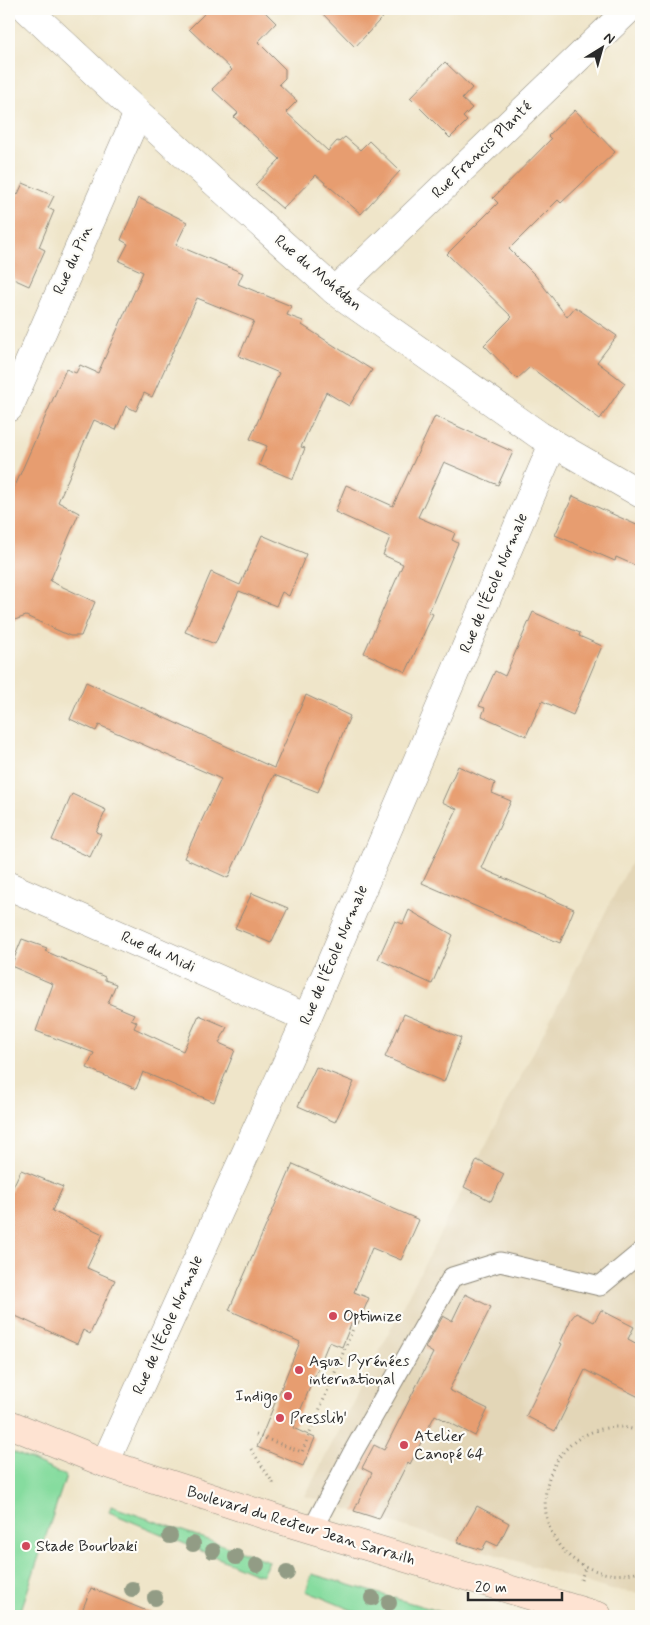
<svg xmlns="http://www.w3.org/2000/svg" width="650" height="1625" font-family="Mynerve,sans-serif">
  <rect width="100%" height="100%" fill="#fdfcf7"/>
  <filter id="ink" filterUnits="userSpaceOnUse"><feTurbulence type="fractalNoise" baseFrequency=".02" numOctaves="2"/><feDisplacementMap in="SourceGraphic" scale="10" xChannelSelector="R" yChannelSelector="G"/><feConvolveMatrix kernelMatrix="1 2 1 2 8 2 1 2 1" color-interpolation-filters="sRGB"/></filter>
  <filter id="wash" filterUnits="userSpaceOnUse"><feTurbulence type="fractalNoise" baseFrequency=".0096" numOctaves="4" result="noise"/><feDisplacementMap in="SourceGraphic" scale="20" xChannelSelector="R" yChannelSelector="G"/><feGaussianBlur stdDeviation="1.12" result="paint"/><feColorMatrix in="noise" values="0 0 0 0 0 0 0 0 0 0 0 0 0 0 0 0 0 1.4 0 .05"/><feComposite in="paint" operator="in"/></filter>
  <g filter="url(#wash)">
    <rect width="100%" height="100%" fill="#efe5c9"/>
    <polygon fill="#e3d6b7" points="641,843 641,1593 611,1590 305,1496"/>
    <g fill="#86dc9f" stroke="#588465">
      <polygon points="9,1450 66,1476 19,1616 9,1616"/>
      <polygon points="111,1506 269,1561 262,1575 254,1573 109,1512"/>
      <polygon points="312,1574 455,1616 366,1616 306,1591"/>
    </g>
    <g id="blocks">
      <g fill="#e79d6f">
        <polygon points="209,9 262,9 276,23 258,42 285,69 285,78 279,84 297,101 286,112 328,151 337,141 339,142 345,137 360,150 369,141 400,171 361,214 316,175 283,209 255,185 280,159 234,117 238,113 212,89 232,70 189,29"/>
        <polygon points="318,9 390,9 355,47"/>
        <polygon points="445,62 472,88 462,99 472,108 463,117 467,121 450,138 410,98"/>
        <polygon points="575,110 615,152 561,203 558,200 509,249 535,275 567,317 575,307 617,336 597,362 625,383 600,419 530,367 517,379 484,345 512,317 447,254 498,203 493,198 551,139 548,136"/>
        <polygon points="23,183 54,196 48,208 54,211 39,247 45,250 29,286 9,277 9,203 18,194"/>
        <polygon points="139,198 187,222 176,245 243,273 238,284 291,306 287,315 303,321 302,325 372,370 349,406 326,392 301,447 305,448 293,479 259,465 267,446 250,439 279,373 239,356 254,321 197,298 152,397 144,393 136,411 126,406 116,430 94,420 58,502 79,513 50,581 95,602 81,636 70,636 26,616 9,622 9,500 66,369 76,373 80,365 98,373 143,272 119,261 128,244 121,240"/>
        <polygon points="435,416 513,452 498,485 444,462 418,517 455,533 452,540 458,543 429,612 433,614 406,672 364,653 403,564 383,555 390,537 335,512 346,485 393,506"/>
        <polygon points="573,496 641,527 641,568 616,557 615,561 555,535"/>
        <polygon points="262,535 306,554 289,596 282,592 276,606 239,591 215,644 185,632 211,572 240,585"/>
        <polygon points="533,612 580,633 579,636 602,646 573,715 542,701 526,736 482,716 485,708 479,706 495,671 505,676"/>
        <polygon points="86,682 274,768 306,695 350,716 318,792 274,775 228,878 184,858 221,779 99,725 96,731 70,719"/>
        <polygon points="458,766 495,783 492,793 511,801 481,868 574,909 560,943 422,883 457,809 442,802"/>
        <polygon points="72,794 106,810 96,832 101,834 90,857 52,840"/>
        <polygon points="252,893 288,908 271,943 235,928"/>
        <polygon points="409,910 453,935 432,984 378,959 395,921 403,924"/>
        <polygon points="22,939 47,948 45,951 105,977 105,980 116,984 108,1003 134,1014 131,1019 137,1022 134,1028 183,1051 199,1015 227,1027 219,1043 235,1050 214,1102 143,1072 136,1089 87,1068 94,1053 36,1031 53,984 11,966"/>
        <polygon points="404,1014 461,1038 444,1082 385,1057"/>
        <polygon points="316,1067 354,1082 335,1122 298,1106"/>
        <polygon points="477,1160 504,1174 491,1201 464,1187"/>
        <polygon points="293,1164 419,1220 401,1260 372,1248 354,1292 369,1298 358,1324 352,1322 342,1347 329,1342 293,1428 315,1438 303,1466 257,1447 300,1342 229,1310"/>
        <polygon points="21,1170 63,1187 52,1211 103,1234 87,1268 115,1280 90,1334 83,1330 77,1344 9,1313 9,1195"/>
        <polygon points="465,1294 491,1307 449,1390 488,1409 475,1436 435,1415 410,1464 408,1462 379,1519 354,1511 372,1473 362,1468 374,1445 384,1450 433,1353 425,1348 427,1344 443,1316 452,1321"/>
        <polygon points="601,1310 634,1327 628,1339 641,1346 641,1398 585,1370 555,1431 526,1416 562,1344 560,1343 571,1319 576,1313 594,1322"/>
        <polygon points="477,1506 509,1523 498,1546 487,1541 482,1550 457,1542"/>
        <polygon points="91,1588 159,1616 80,1616"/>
      </g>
    </g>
  </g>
  <g filter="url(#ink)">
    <use href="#blocks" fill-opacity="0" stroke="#8d887a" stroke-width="1"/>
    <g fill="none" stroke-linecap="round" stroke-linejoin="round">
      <defs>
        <polyline id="lane" points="312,1530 353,1452 452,1277 500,1262 600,1286 641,1252"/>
        <g id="street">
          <polyline points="27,9 138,113 335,291 539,435 641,494"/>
          <polyline points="335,291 629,9"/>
          <polyline points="9,408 138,113"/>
          <polyline points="9,886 307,1018"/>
          <polyline points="105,1463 307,1018 553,444"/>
        </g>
        <polyline id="secondary" points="9,1424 105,1463 283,1521 598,1616"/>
      </defs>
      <use href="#lane" stroke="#8d887a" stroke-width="21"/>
      <use href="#street" stroke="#8d887a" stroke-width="29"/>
      <use href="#secondary" stroke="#8d887a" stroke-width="29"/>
      <g stroke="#8d887a" stroke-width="3" stroke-dasharray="1 4" stroke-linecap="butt">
        <path d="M641,1431C634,1430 626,1427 619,1427C535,1428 516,1546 597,1571C611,1576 627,1576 641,1570"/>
        <polyline points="256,1435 302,1452 353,1329"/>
        <polyline points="251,1449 273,1483 272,1487"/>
        <polyline points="581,1580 585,1567"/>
      </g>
      <use href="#lane" stroke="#fff" stroke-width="19"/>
      <use href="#street" stroke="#fff" stroke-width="28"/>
      <use href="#secondary" stroke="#fee3d2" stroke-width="28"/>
    </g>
    <g fill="#929c85">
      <circle cx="170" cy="1536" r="8"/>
      <circle cx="193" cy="1544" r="8"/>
      <circle cx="213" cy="1551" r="8"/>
      <circle cx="236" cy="1557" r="8"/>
      <circle cx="257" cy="1565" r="8"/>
      <circle cx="287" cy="1573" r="8"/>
      <circle cx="132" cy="1589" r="8"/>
      <circle cx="155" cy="1598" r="8"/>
      <circle cx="372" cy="1598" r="8"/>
      <circle cx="389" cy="1603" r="8"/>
    </g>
  </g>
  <g fill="#d1495b" stroke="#fdfcf7" stroke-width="2">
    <circle cx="333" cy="1316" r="5"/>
    <circle cx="299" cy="1370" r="5"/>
    <circle cx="288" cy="1396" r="5"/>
    <circle cx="280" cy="1418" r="5"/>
    <circle cx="404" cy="1445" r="5"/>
    <circle cx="26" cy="1546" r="5"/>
  </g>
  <g text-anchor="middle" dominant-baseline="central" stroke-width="4.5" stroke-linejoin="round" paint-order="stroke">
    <g font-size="16" fill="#2b2b2b" stroke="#fdfcf7">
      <text transform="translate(482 150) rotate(-44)">Rue Francis Planté</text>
      <text transform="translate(73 260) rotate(-66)">Rue du Pin</text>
      <text transform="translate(318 273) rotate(40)">Rue du Mohédan</text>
      <text transform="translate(494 583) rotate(-67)">Rue de l'École Normale</text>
      <text transform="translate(158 952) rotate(24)">Rue du Midi</text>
      <text transform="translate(334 955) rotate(-67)">Rue de l'École Normale</text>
      <text transform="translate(168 1325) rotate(-66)">Rue de l'École Normale</text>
      <text transform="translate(301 1526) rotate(17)">Boulevard du Recteur Jean Sarrailh</text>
    </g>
    <g font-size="16" fill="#2b2b2b" stroke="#fdfcf7" text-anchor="start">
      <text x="343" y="1316">Optimize</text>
      <text x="309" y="1361">Aqua Pyrénées<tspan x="309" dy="18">international</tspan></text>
      <text x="278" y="1396" text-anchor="end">Indigo</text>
      <text x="290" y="1418">Presslib'</text>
      <text x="414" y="1436">Atelier<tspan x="414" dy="18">Canopé 64</tspan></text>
      <text x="36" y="1546">Stade Bourbaki</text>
    </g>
  </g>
  <rect width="650" height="1625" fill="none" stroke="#fdfcf7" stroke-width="30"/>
  <g transform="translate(602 48) rotate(37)" stroke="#fdfcf7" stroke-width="4" paint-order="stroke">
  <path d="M0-4L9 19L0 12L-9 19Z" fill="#2b2b2b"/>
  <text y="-8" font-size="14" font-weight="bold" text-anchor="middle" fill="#2b2b2b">N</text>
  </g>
  <path d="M468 1592v8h94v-8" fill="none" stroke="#2b2b2b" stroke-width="2.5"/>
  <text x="475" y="1592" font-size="15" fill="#2b2b2b" stroke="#fdfcf7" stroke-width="4" paint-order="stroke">20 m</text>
</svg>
